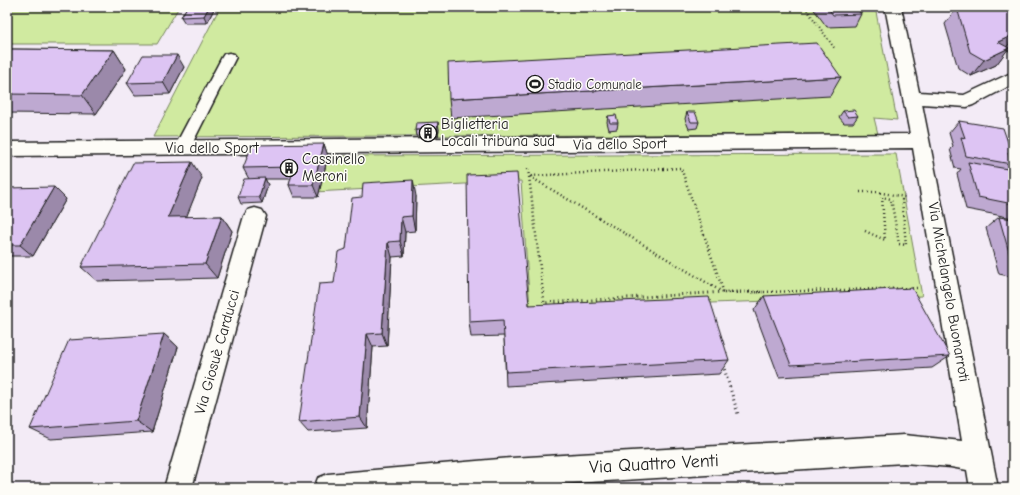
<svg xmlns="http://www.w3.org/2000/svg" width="1020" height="495" font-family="'Comic Neue',sans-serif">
  <rect width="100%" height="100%" fill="#f3ebf6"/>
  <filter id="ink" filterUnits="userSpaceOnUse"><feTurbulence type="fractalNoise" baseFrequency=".025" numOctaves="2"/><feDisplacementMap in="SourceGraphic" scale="8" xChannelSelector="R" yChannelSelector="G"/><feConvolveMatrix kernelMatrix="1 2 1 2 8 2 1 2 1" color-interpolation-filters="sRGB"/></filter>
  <g filter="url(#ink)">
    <g fill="#d0eaa0" stroke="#76835e">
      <polygon points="7,7 179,7 157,44 7,44"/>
      <polygon points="220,7 875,7 897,120 874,118 878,134 869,134 153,137"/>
      <polygon points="896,154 922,296 530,309 521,181 314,192 324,156"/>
    </g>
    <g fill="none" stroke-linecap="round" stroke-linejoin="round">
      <defs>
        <polygon id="lane" points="229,53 234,54 236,57 190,148 188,152 182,154 176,152 174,148 222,57 224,54"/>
        <g id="street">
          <polygon points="885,7 901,7 919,92 964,95 1013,72 1013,84 973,105 967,107 922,104 998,488 970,488 967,470 951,467 904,463 491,488 314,488 318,478 328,474 511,458 904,435 962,441 913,148 7,156 7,142 910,134"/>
          <polygon points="255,208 262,210 266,216 192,488 164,488 244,216 248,210"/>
        </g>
      </defs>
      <use href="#lane" stroke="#1c1c1c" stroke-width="3"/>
      <use href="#street" stroke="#1c1c1c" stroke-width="3"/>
      <polyline stroke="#1c1c1c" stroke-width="2" stroke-dasharray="1 2.5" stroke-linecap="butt" points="805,7 835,49"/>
      <g stroke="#1c1c1c" stroke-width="2.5" stroke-dasharray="1 3" stroke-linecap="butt">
        <polyline points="528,169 529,176 724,293"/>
        <polyline points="860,192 877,192 905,197"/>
        <polyline points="865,231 885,240 882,197 891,199 899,244 906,245 902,200 904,201"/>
        <polyline points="543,293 529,176 681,168 724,293"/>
        <polyline points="724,293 918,288"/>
      </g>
      <g stroke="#1c1c1c" stroke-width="3" stroke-dasharray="1 3.5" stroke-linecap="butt">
        <polyline points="543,292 544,303 724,292"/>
        <polyline points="722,292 763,292"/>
        <polyline points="723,365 738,414"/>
      </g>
      <use href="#lane" fill="#fdfcf7" fill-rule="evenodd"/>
      <use href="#street" fill="#fdfcf7" fill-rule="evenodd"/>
    </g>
    <g fill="#bea9d1" stroke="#1c1c1c">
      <polygon points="187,7 215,7 207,23 185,23 181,17"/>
      <polygon points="812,7 856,7 861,14 855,26 827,27"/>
      <polygon points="1013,7 1013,53 1007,50 996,65 971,76 958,68 945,24 957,8"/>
      <polygon points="7,49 114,50 126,69 96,114 7,113"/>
      <polygon points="184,67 170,94 135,95 127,83"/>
      <polygon points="841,77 830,96 451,118 449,99"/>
      <polygon points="843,111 858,116 853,123 844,123 839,117"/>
      <polygon points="687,112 699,122 697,128 689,129 685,119"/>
      <polygon points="608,116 618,123 617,129 609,130 607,122"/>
      <polygon points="959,121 1012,154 1009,157 1011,164 1007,169 1013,170 1013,218 966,209 957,174 961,169 955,168 950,149 953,146 949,133"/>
      <polygon points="439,129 438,136 416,136 415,130"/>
      <polygon points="324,144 328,156 318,197 294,197 289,185 291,179 265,179 268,185 262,203 241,204 238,197 249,179 243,168"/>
      <polygon points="202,178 186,217 222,216 232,231 217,278 97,281 81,267"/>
      <polygon points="7,188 66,199 33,256 7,256"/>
      <polygon points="416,196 415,231 405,232 404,256 392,257 387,346 373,347 367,428 308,432 299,422 334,283 346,249 362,197"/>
      <polygon points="999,217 1013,219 1013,277 999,274 986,228"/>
      <polygon points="764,296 950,356 932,368 779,377 754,310"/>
      <polygon points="529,305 729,360 719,374 506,386 504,336 471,337 469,322"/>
      <polygon points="164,334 178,347 152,432 51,439 30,429"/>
    </g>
    <g fill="#9b89aa" stroke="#1c1c1c">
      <polygon points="209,7 215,7 207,23 204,16"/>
      <polygon points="1013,35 1013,39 1005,49 998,42"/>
      <polygon points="1009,48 996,65 971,76 984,60"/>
      <polygon points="114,50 126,69 96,114 82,95"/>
      <polygon points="177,55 184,67 170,94 163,82"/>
      <polygon points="438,122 439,129 438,136 437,129"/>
      <polygon points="324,144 328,156 318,197 313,185"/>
      <polygon points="192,162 202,178 180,233 168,217"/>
      <polygon points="265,178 268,185 262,203 259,197"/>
      <polygon points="413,180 416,196 415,231 412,216"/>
      <polygon points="54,187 66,199 33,256 20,245"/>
      <polygon points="222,216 232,231 217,278 205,264"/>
      <polygon points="401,217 405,232 404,256 400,241"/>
      <polygon points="388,242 392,257 387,346 382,333"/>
      <polygon points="164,334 178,347 152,432 136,421"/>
      <polygon points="367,334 373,347 367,428 360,417"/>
    </g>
    <g fill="#ddc4f3" stroke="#1c1c1c">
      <polygon points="187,7 209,7 204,16 181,17"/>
      <polygon points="827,7 856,7 861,14 833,15"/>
      <polygon points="958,7 1013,7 1013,35 998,42 1009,48 984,60 970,52 957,8"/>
      <polygon points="817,43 841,77 449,99 448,63"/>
      <polygon points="7,49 114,50 82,95 7,94"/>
      <polygon points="143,55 177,55 163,82 127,83"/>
      <polygon points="854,110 858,116 848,117 843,111"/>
      <polygon points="687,112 695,112 699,122 691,122"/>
      <polygon points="616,115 618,123 610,123 608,116"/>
      <polygon points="959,121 1003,128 1012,154 1008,153 1011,164 966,156 961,137 965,138"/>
      <polygon points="438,122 437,129 415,130 416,123"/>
      <polygon points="324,144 313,185 289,185 294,167 243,168 252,145"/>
      <polygon points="192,162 168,217 222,216 205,264 81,267 133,163"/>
      <polygon points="968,162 1013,170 1013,204 978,197"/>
      <polygon points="517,173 529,305 709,297 729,360 506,372 503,320 469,322 467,175"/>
      <polygon points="265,178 259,197 238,197 244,179"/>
      <polygon points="413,180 412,216 401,217 400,241 388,242 382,333 367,334 360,417 299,422 319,284 334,283 338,252 346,249 352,198 362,197 363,183"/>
      <polygon points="54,187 20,245 7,245 7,188"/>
      <polygon points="999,217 1013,219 1013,263 1012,263"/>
      <polygon points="912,288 950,356 791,365 764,296"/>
      <polygon points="164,334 136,421 30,429 69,340"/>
    </g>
  </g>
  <defs>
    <symbol id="stadium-ring" viewBox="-11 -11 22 22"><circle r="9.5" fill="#fdfcf7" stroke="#1c1c1c" stroke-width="1.5"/><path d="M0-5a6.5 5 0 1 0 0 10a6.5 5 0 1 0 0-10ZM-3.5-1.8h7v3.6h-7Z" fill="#1c1c1c"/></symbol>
    <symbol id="building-ring" viewBox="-11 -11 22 22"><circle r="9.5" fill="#fdfcf7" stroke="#1c1c1c" stroke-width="1.5"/><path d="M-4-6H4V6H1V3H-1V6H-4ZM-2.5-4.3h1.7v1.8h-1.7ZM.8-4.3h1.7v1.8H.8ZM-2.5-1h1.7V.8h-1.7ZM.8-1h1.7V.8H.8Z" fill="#1c1c1c"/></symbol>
  </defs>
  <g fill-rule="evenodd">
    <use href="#stadium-ring" x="525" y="74" width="20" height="20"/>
    <use href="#building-ring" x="418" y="123" width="20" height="20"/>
    <use href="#building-ring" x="279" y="158" width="20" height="20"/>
  </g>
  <g text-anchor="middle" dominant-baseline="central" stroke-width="3" stroke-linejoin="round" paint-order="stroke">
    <g font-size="13" fill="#1c1c1c" stroke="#fdfcf7" text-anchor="start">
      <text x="548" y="84">Stadio Comunale</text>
    </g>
    <g font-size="15" fill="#1c1c1c" stroke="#fdfcf7" text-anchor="start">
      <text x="441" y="124">Biglietteria<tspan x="441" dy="17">Locali tribuna sud</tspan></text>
      <text x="302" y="159">Cassinello<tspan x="302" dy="17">Meroni</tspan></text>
    </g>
    <g font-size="15" fill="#1c1c1c" stroke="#fdfcf7">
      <text transform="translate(620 144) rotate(-1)">Via dello Sport</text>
      <text x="212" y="148">Via dello Sport</text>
      <text transform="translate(949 292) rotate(80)">Via Michelangelo Buonarroti</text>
      <text transform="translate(217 352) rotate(-74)">Via Giosuè Carducci</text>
    </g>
    <g font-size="18" fill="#1c1c1c" stroke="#fdfcf7">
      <text transform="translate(654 464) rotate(-3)">Via Quattro Venti</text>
    </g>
  </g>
  <rect width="1020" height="495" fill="none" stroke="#fdfcf7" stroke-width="24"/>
  <rect x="12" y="12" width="996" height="471" fill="none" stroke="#1c1c1c" stroke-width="1.5" filter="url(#ink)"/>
</svg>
